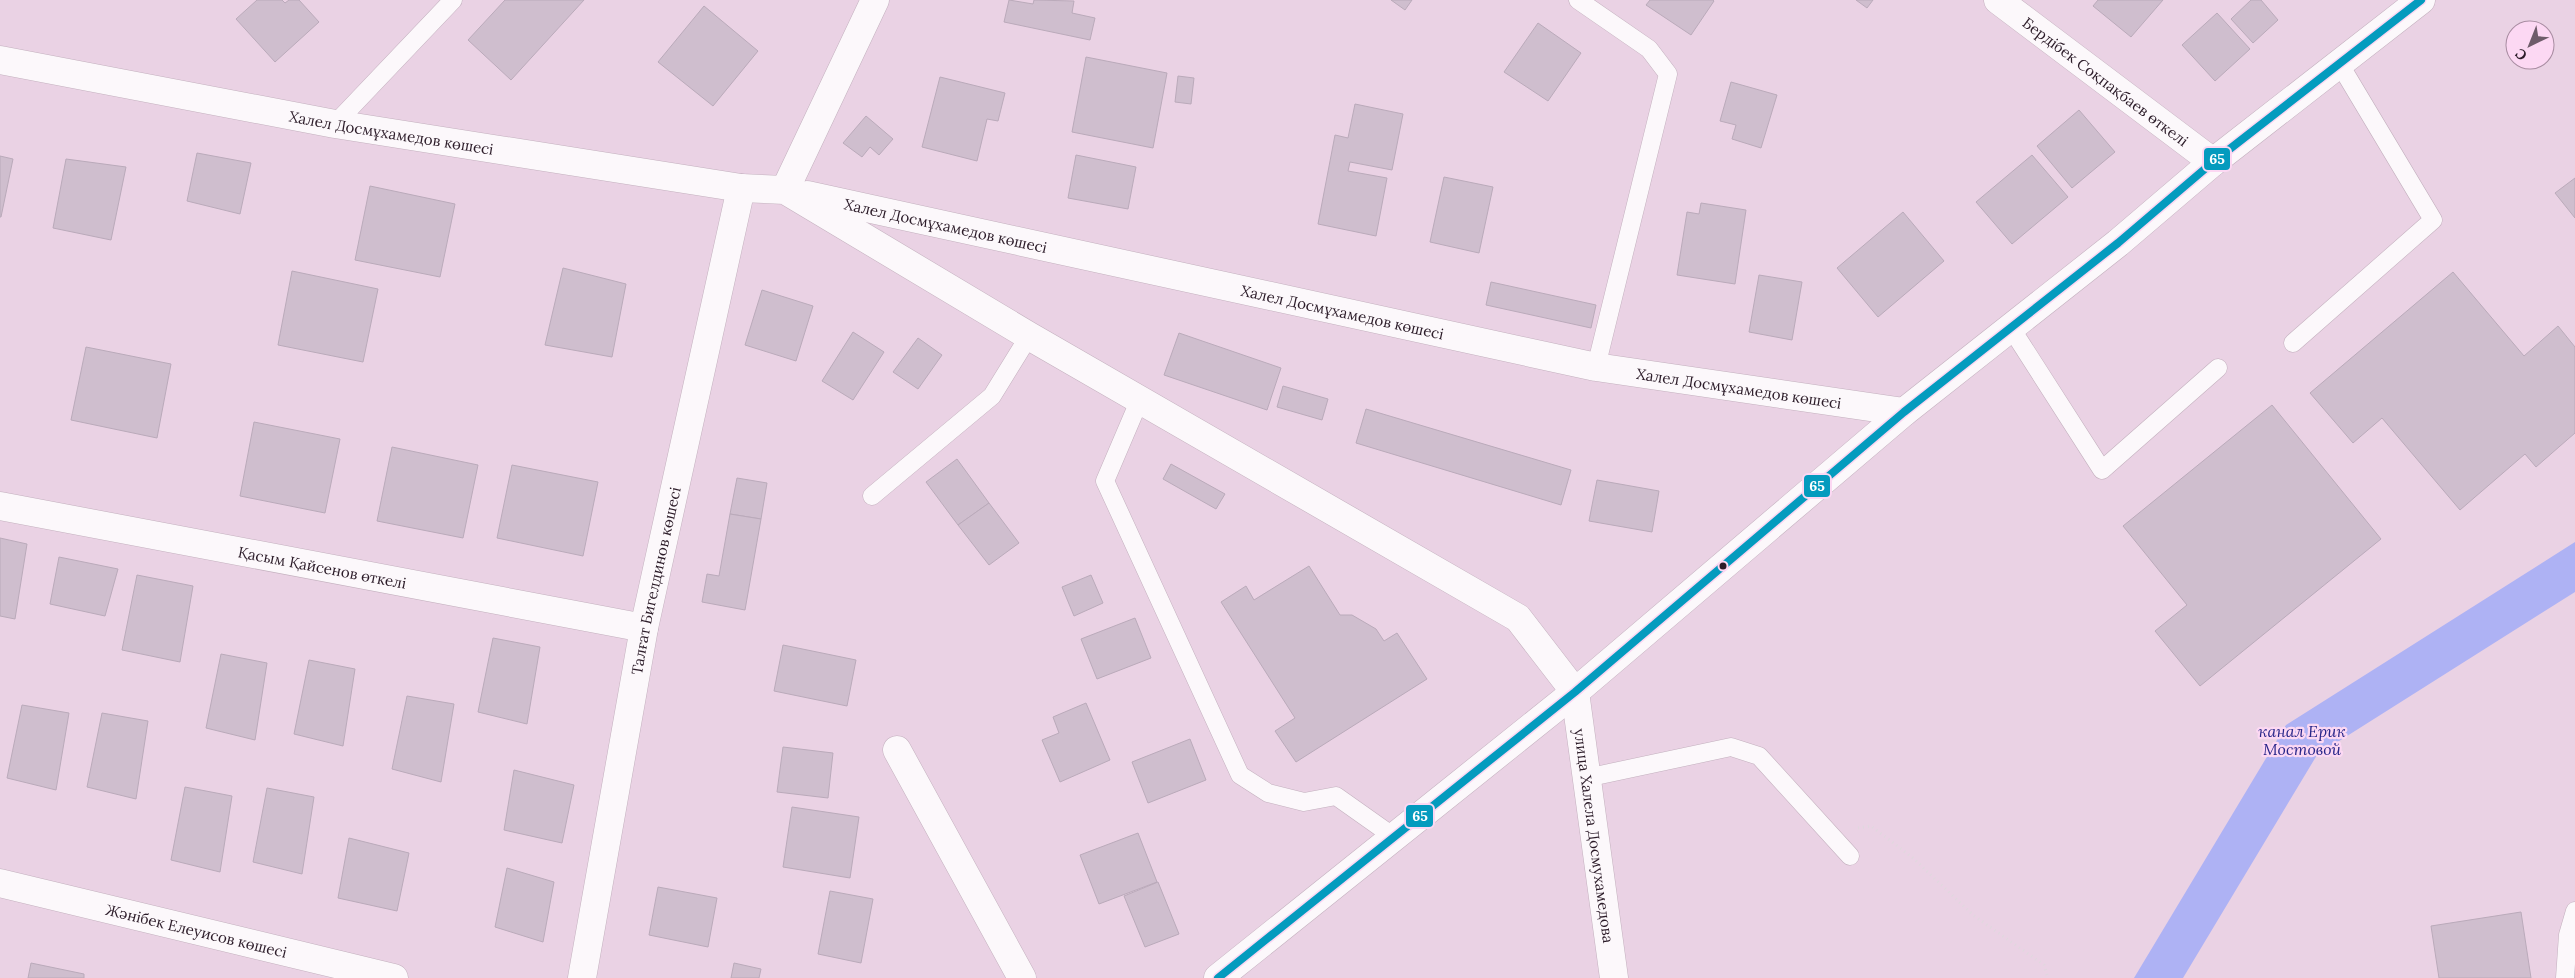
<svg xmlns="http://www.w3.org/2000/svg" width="2575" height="978" font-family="Lora,serif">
  <rect width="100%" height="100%" fill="#ead2e4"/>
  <polygon fill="#aeb2f4" points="2575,542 2575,592 2317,755 2183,978 2134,978 2286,725"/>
  <g fill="#cfbece" stroke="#baaaba">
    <polygon points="257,0 282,0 285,3 289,0 299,0 319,22 275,62 236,19"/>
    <polygon points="505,0 584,0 511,80 468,40"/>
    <polygon points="1009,0 1033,4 1034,0 1074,1 1072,13 1095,18 1090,40 1004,22"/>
    <polygon points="1391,0 1412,0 1405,10"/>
    <polygon points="1650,0 1713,0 1714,1 1691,35 1646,5"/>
    <polygon points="1856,0 1873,0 1867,8"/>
    <polygon points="2098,0 2163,0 2131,37 2093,6"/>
    <polygon points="2251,0 2261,0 2278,20 2253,43 2231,19"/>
    <polygon points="704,6 758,51 713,106 658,62"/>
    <polygon points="2217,13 2250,49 2215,81 2182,45"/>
    <polygon points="1538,23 1581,53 1548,101 1504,72"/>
    <polygon points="1086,57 1167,73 1153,148 1072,132"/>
    <polygon points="1178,76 1194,78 1191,104 1175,102"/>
    <polygon points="940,77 1005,93 998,121 987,119 977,161 922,147"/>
    <polygon points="1731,82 1777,95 1761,148 1732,139 1736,125 1720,121"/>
    <polygon points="1355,104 1403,114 1392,170 1350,162 1348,171 1387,178 1376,236 1318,224 1335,135 1348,138"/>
    <polygon points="2079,110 2115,152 2072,188 2037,146"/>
    <polygon points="866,116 893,139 879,155 870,147 862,157 843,143"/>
    <polygon points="197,153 251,163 240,214 187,201"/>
    <polygon points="1076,155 1136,167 1128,209 1068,198"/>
    <polygon points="2032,155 2068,197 2012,244 1976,202"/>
    <polygon points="0,156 13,159 1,217 0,217"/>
    <polygon points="66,159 126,167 111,240 53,228"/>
    <polygon points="1444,177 1493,187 1479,253 1430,242"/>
    <polygon points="2575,178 2575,218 2555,193"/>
    <polygon points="370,186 455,204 440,277 355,260"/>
    <polygon points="1701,203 1746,210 1735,284 1677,275 1687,212 1699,214"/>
    <polygon points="1903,212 1944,261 1878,317 1837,268"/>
    <polygon points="563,268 626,284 612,357 545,345"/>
    <polygon points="292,271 378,289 363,362 278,345"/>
    <polygon points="2453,272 2524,356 2558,326 2575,347 2575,433 2536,467 2525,454 2460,510 2382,418 2353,443 2310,393"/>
    <polygon points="1759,275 1802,282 1792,340 1749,332"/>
    <polygon points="1491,282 1596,305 1591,328 1486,305"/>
    <polygon points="762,290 813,306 796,361 745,345"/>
    <polygon points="853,332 884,352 853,400 822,381"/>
    <polygon points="1179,333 1281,368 1267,410 1164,375"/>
    <polygon points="918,338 942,355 918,389 893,372"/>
    <polygon points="86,347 171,364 157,438 71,420"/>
    <polygon points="1283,386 1328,399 1322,420 1277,407"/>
    <polygon points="2272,405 2381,539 2200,686 2155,631 2187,605 2123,526"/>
    <polygon points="1366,409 1571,470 1561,505 1356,443"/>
    <polygon points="254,422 340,439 325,513 240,496"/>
    <polygon points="392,447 478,465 463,538 377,521"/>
    <polygon points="957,459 989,503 958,525 926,482"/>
    <polygon points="1171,464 1225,494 1216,509 1163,479"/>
    <polygon points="512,465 598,482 583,556 497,538"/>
    <polygon points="737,478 767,483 761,519 730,514"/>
    <polygon points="1597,480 1659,491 1652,532 1589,521"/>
    <polygon points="989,503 1019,543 989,565 958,525"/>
    <polygon points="730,514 761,519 745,610 702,602 707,574 719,576"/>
    <polygon points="0,538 27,544 15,619 0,616"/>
    <polygon points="59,557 118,569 105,616 50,604"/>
    <polygon points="1309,566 1340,615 1352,615 1376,629 1384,641 1397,633 1427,679 1296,762 1275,731 1295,718 1221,602 1246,586 1254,600"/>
    <polygon points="137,575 193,586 180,662 122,650"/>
    <polygon points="1091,575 1103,603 1074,616 1062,587"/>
    <polygon points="1135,618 1151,658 1097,679 1081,639"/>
    <polygon points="493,638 540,647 527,724 478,712"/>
    <polygon points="783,645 856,660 847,706 774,691"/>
    <polygon points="221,654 267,663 255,740 206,728"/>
    <polygon points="309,660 355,669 343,746 294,734"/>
    <polygon points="407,696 454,704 441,782 392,769"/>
    <polygon points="1086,703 1110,760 1060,782 1042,740 1059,733 1053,717"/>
    <polygon points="22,705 69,713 56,790 7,778"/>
    <polygon points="102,713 148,721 136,799 87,787"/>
    <polygon points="1190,739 1206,780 1148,803 1132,762"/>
    <polygon points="783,747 833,753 828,798 777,792"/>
    <polygon points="514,770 574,785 562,843 504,830"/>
    <polygon points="185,787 232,796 220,872 171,860"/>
    <polygon points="267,788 314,797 302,874 253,862"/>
    <polygon points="792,807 859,817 850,878 783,867"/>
    <polygon points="1138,833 1157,882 1099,904 1080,855"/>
    <polygon points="349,838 409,853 397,911 338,898"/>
    <polygon points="507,868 554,882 543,942 495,927"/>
    <polygon points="1158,882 1179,934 1145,947 1124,896"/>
    <polygon points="658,887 717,898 708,947 649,935"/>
    <polygon points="830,891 873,899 861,963 818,954"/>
    <polygon points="2521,912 2531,978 2439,978 2431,926"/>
    <polygon points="31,963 84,974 84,978 28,978"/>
    <polygon points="734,963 761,969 759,978 731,978"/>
  </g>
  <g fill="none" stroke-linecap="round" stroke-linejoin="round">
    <defs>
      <g id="service">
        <polyline points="1578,0 1649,49 1668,74 1596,367"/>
        <polyline points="335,124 453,0"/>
        <polyline points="2011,328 2102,470 2218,368"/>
        <polyline points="2293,343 2433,220 2339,63"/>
        <polyline points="1140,399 1105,481 1240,775 1268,793 1304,802 1336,796 1394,837"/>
        <polyline points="872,496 992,396 1029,336"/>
        <polyline points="1586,778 1731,747 1759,756 1850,856"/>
        <polyline points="2565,978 2568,935 2575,911"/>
      </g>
      <g id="minor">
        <path id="s1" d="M1998,0L2213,162"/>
        <polyline points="785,190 875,0"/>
        <path id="s2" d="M0,506L644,628"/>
        <path id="s3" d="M1575,692L1614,978"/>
        <polyline points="897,750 1022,978"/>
        <path id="s4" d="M0,883L394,978"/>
        <path id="s5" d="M582,978L644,628L741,188"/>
      </g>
      <g id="tertiary">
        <path id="s6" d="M0,60L335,124L741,188L785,190L1029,336L1518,618L1575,692"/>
        <path id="s7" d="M807,195L1596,367L1904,412"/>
      </g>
      <polyline id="primary" points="1218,978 1575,692 1904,412 2118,243 2213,162 2421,0"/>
    </defs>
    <use href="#service" stroke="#c3b0be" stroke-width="19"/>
    <use href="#minor" stroke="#c3b0be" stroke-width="29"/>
    <use href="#tertiary" stroke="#c3b0be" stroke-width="29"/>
    <use href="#primary" stroke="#c3b0be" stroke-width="29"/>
    <polyline stroke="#e0d8de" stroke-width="3" stroke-dasharray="1 4" stroke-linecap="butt" points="1858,828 1871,826 1913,858 1973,915 2044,965 2048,978"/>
    <use href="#service" stroke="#fcf8fb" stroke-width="18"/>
    <use href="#minor" stroke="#fcf8fb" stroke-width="28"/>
    <use href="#tertiary" stroke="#fcf8fb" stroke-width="28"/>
    <use href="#primary" stroke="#fcf8fb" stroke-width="28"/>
    <defs>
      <polyline id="bus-1" points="1218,978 1575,692 1904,412 2118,243 2213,162 2421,0"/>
    </defs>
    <use href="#bus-1" stroke="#fcd8f3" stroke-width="11"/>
    <use href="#bus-1" stroke="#049bbe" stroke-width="8"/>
  </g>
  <circle fill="#2c1c29" stroke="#fcd8f3" stroke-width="2" cx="1723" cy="566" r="4.5"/>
  <g text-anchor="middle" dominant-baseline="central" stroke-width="4.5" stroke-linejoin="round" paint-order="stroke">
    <g font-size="15" fill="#2c1c29" stroke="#fcd8f3">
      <text stroke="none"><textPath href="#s1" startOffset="135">Бердібек Соқпақбаев өткелі</textPath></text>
      <text stroke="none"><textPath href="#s6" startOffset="398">Халел Досмұхамедов көшесі</textPath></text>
      <text stroke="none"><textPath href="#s7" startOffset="142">Халел Досмұхамедов көшесі</textPath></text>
      <text stroke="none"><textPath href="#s7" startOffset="548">Халел Досмұхамедов көшесі</textPath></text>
      <text stroke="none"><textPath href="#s7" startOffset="952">Халел Досмұхамедов көшесі</textPath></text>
      <text stroke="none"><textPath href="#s2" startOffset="328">Қасым Қайсенов өткелі</textPath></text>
      <text stroke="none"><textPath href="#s5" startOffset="404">Талғат Бигелдинов көшесі</textPath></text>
      <text stroke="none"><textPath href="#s3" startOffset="145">улица Халела Досмухамедова</textPath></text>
      <text stroke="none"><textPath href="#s4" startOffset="202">Жәнібек Елеуисов көшесі</textPath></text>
    </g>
    <g font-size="16" font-style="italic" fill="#282689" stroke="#fcd8f3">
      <text x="2302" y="731">канал Ерик<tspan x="2302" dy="18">Мостовой</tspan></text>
    </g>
  </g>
  <g stroke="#fcd8f3" stroke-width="2">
    <rect x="2203" y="147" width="28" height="24" rx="5" fill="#049bbe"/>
    <rect x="1803" y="474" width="28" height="24" rx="5" fill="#049bbe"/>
    <rect x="1405" y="804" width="29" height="24" rx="5" fill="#049bbe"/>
  </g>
  <g font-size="14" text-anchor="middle" font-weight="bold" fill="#fff">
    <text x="2217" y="164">65</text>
    <text x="1817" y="491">65</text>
    <text x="1420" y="821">65</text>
  </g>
  <g transform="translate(2530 45) rotate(223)"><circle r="24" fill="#fcd8f3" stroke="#a98da2"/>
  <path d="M0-4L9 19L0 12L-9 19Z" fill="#6e5c6a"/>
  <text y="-8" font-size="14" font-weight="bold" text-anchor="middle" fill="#2c1c29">С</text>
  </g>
</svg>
